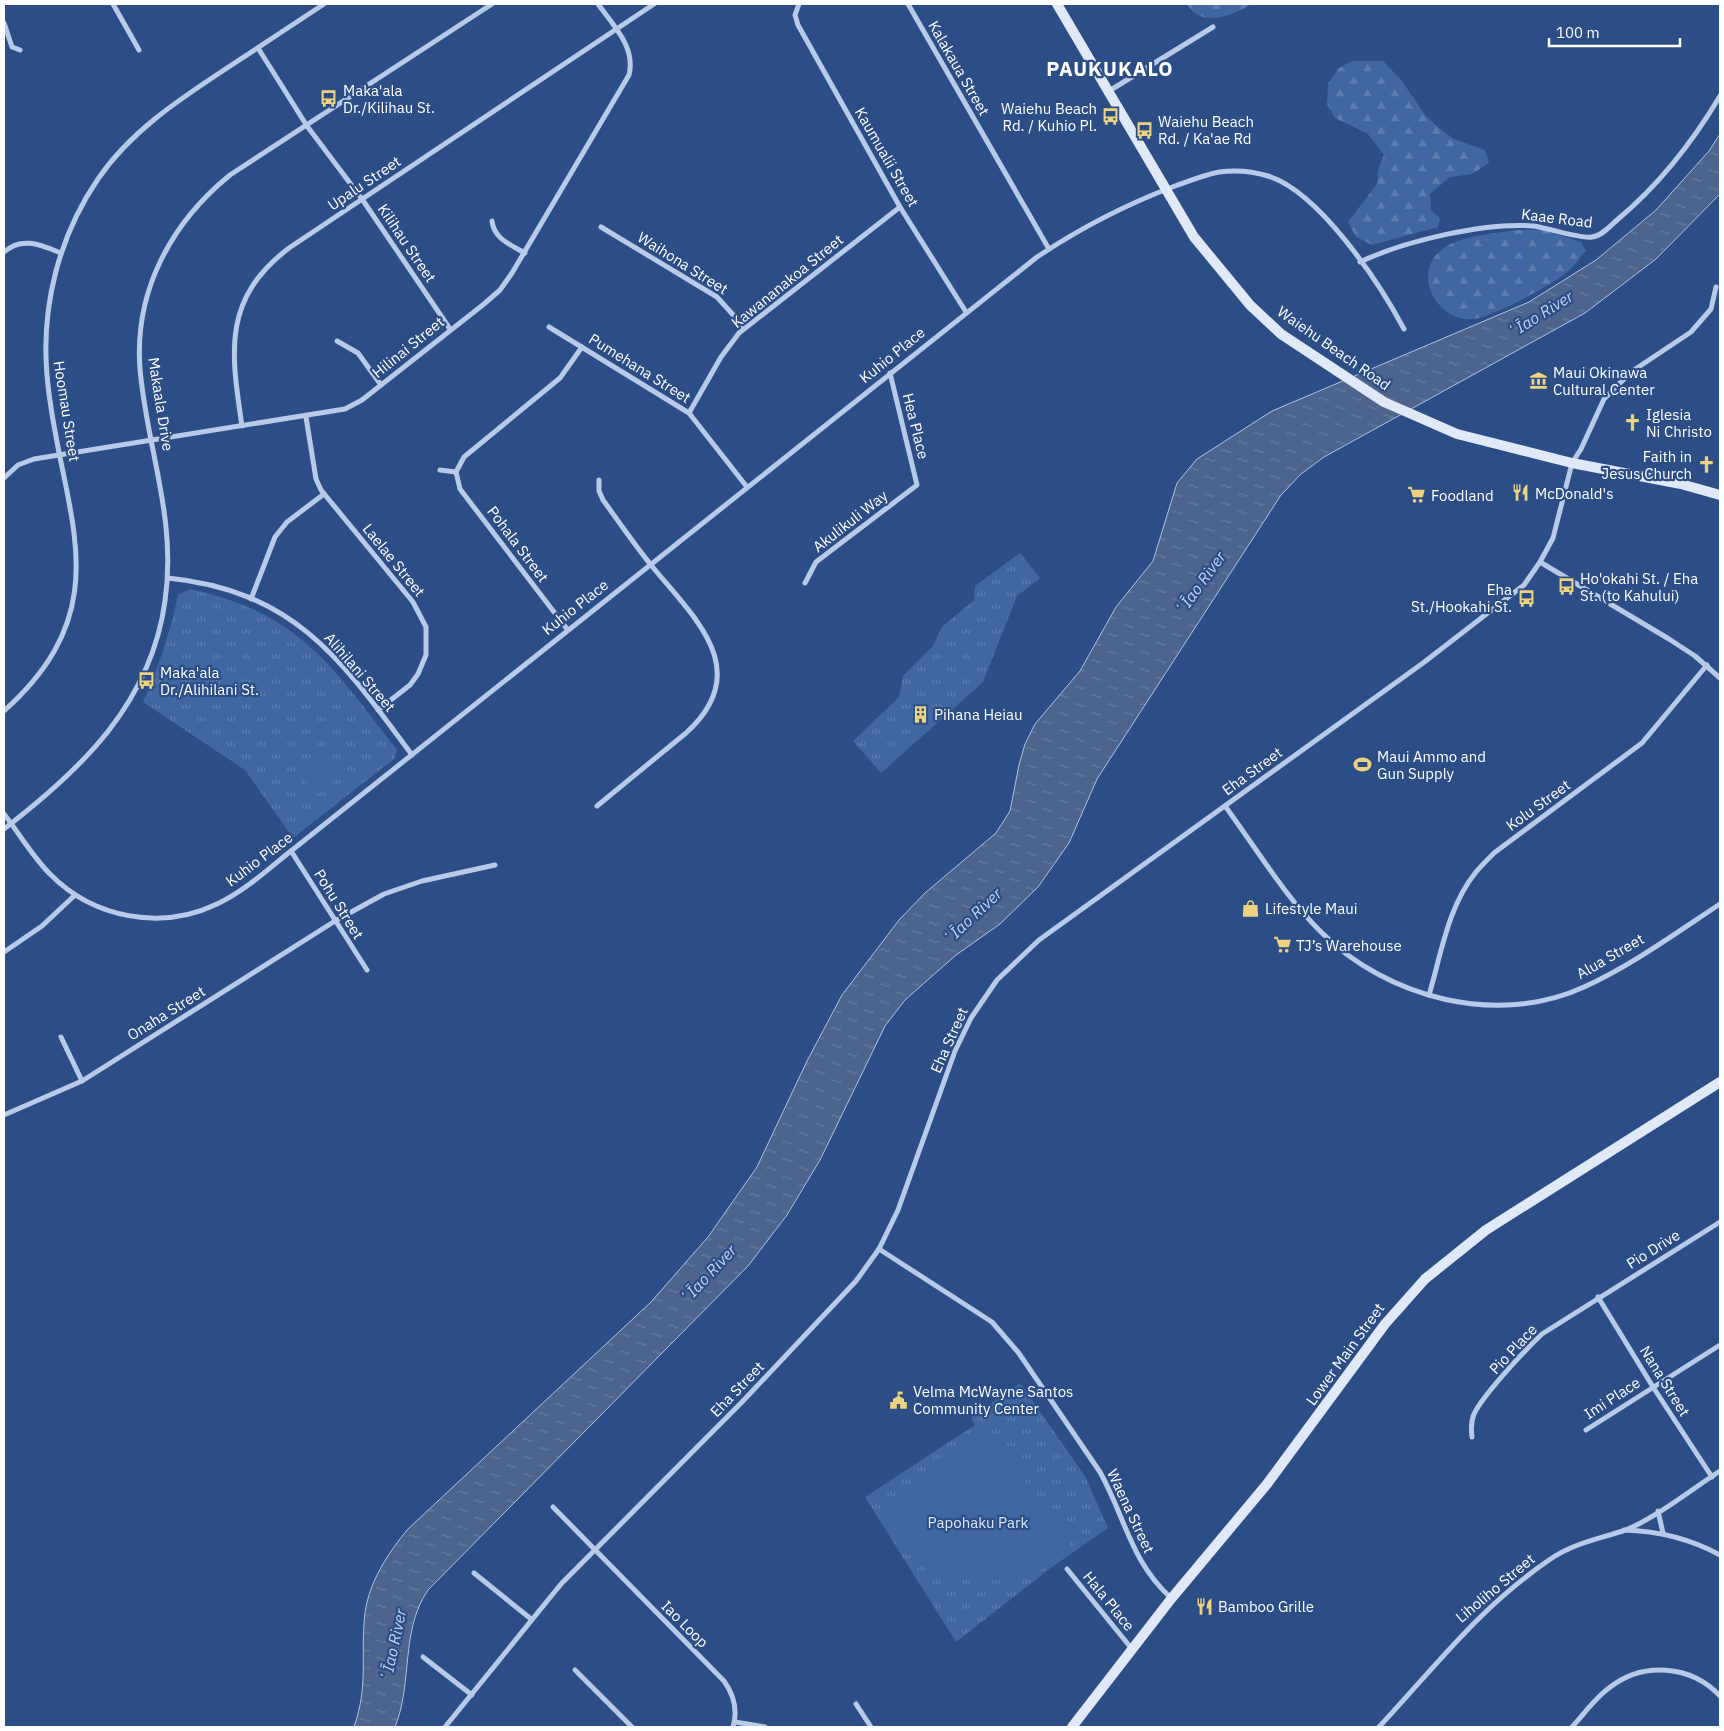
<svg xmlns="http://www.w3.org/2000/svg" width="1724" height="1731" font-family="'IBM Plex Sans',sans-serif">
  <defs>
    <pattern id="forest-firs" width="22" height="20" patternUnits="userSpaceOnUse" patternTransform="scale(1.25)"><rect width="22" height="20" fill="#4067a2"/><path d="M5 1l3.5 6h-7zM16 11l3.5 6h-7z" fill="#5d7eb0"/></pattern>
    <pattern id="park-tufts" width="24" height="20" patternUnits="userSpaceOnUse" patternTransform="scale(1.25)"><rect width="24" height="20" fill="#4067a2"/><path d="M3 7l-1-3M5 7V3M7 7l1-3M15 17l-1-3M17 17v-4M19 17l1-3" fill="none" stroke="#5d7eb0"/></pattern>
    <pattern id="water-ripples" width="26" height="14" patternUnits="userSpaceOnUse" patternTransform="scale(1.25)"><rect width="26" height="14" fill="#4d658d"/><path d="M2 4q2-2 4 0t4 0M15 11q2-2 4 0t4 0" fill="none" stroke="#687c9e"/></pattern>
  </defs>
  <rect width="100%" height="100%" fill="#2b4e86"/>
  <g fill="url(#forest-firs)">
    <path d="M1187,4H1252C1233,15 1201,29 1187,4Z"/>
    <polygon points="1352,61 1383,61 1401,80 1426,116 1439,128 1454,139 1485,150 1489,163 1472,174 1450,177 1430,194 1431,210 1440,218 1438,227 1372,245 1356,237 1348,222 1377,184 1378,170 1384,155 1368,134 1335,118 1327,104 1328,84 1339,68"/>
    <path d="M1516,230H1543L1581,242L1586,251C1579,258 1573,268 1565,274C1547,287 1495,316 1473,319C1438,322 1412,276 1440,251C1458,235 1493,234 1516,230Z"/>
  </g>
  <g fill="url(#park-tufts)">
    <polygon points="1020,553 1040,578 1017,596 983,682 881,773 853,741 899,697 903,676 933,646 942,627 974,600 975,586"/>
    <path d="M190,589C300,613 332,666 397,750L394,759L293,838L245,770L143,702C159,667 170,633 178,595Z"/>
    <polygon points="1020,1383 1085,1476 1108,1528 1052,1567 956,1642 865,1497 975,1425 971,1417"/>
  </g>
  <g fill="#4067a2">
    <polygon points="331,758 343,774 316,794 304,779"/>
    <path d="M981,1439L996,1440L1072,1548C1036,1586 955,1593 915,1559C899,1546 888,1528 875,1512Z"/>
  </g>
  <path fill="url(#water-ripples)" stroke="#acc4e7" d="M1720,134V194L1656,259L1585,313L1324,457L1301,474L1281,495L1097,779L1069,843L1038,887L1000,924L956,955L905,1000L885,1026L820,1160L787,1215L748,1266L428,1590C400,1631 413,1683 395,1727H354C369,1684 360,1656 365,1613C369,1582 388,1553 408,1529L651,1302L708,1237L757,1167L807,1061L842,995L899,920L925,893L996,833L1010,811L1019,765L1025,744L1035,724L1080,671L1116,607L1153,561L1177,483L1197,459L1272,411L1529,302L1596,260L1656,210L1709,151Z"/>
  <g fill="none" stroke-linecap="round" stroke-linejoin="round">
    <g stroke="#b7cae7" stroke-width="5">
      <polyline points="113,4 139,50"/>
      <polyline points="799,4 795,15 798,25 900,207 966,312"/>
      <polyline points="908,4 1049,249"/>
      <polyline points="4,23 12,47 20,50"/>
      <polyline points="258,48 307,126 362,199 450,329"/>
      <polyline points="1109,91 1213,27"/>
      <path d="M492,221C494,239 511,245 525,253"/>
      <polyline points="601,227 717,297 745,328"/>
      <path d="M4,252C22,236 41,245 61,253"/>
      <path d="M1360,262C1404,241 1485,222 1533,226C1549,228 1580,239 1592,237C1602,236 1610,226 1617,220C1659,185 1692,143 1720,96"/>
      <polyline points="549,327 689,413 747,487"/>
      <polyline points="337,341 358,353 381,385"/>
      <polyline points="689,413 721,357 739,333 900,207"/>
      <polyline points="306,417 316,479 321,490 413,602 426,627 426,655 418,674 410,685 378,710"/>
      <path d="M242,426C231,352 222,299 289,248L654,4"/>
      <polyline points="440,470 456,472"/>
      <path d="M4,478L18,465L34,459L345,409L362,400L484,304L500,290L512,273L629,75C636,47 613,25 598,4"/>
      <polyline points="1540,562 1669,639 1695,656 1720,678"/>
      <path d="M168,578C295,591 342,660 412,755"/>
      <polyline points="805,583 816,562 917,485 890,373"/>
      <polyline points="251,599 275,537 287,522 324,494"/>
      <polyline points="567,629 460,489 456,472 464,457 560,378 582,347"/>
      <path d="M4,711C127,601 58,508 47,375C41,306 59,236 98,179C130,132 177,101 224,70C257,48 291,26 324,4"/>
      <path d="M597,806L686,733C756,670 693,617 651,565C634,544 619,522 603,500L599,491V480"/>
      <path d="M1225,806C1256,848 1284,895 1321,932C1387,998 1497,1027 1584,987C1632,965 1676,933 1720,904"/>
      <path d="M4,814C19,833 32,856 50,874C93,918 161,931 217,904C245,891 268,869 291,851L1037,257C1079,229 1127,204 1175,186C1189,181 1204,175 1219,172C1235,170 1252,171 1268,176C1319,192 1379,282 1404,329"/>
      <path d="M4,829C82,769 151,703 165,601C177,517 147,450 140,369C134,291 171,223 230,175L492,4"/>
      <polyline points="291,851 367,970"/>
      <polyline points="4,952 42,926 75,895"/>
      <path d="M1429,995C1441,955 1448,906 1476,872C1481,866 1488,859 1494,853L1642,743L1707,665"/>
      <polyline points="61,1037 82,1081"/>
      <polyline points="4,1115 82,1081 335,921 384,894 422,881 495,865"/>
      <path d="M879,1249L992,1322L1018,1352L1100,1472C1126,1519 1130,1560 1171,1598"/>
      <polyline points="1598,1297 1653,1387 1712,1477"/>
      <polyline points="1586,1430 1720,1345"/>
      <path d="M1472,1437C1471,1429 1471,1421 1474,1414C1483,1395 1525,1350 1542,1334L1720,1222"/>
      <path d="M553,1507L724,1681C734,1695 738,1710 733,1727"/>
      <polyline points="1658,1511 1663,1533"/>
      <path d="M1624,1530C1659,1531 1689,1538 1720,1555"/>
      <polyline points="1067,1569 1132,1649"/>
      <polyline points="474,1573 531,1619"/>
      <polyline points="423,1657 472,1695"/>
      <polyline points="575,1670 632,1727"/>
      <polyline points="856,1704 871,1727"/>
      <polyline points="735,1722 765,1727"/>
      <polyline points="445,1727 561,1584 742,1402 856,1281 879,1249 898,1210 955,1051 971,1018 997,980 1039,940 1423,663 1524,585 1540,562 1553,538 1572,463 1581,449 1604,399 1631,372 1691,332 1711,309 1716,287"/>
      <path d="M1379,1727C1436,1666 1479,1608 1549,1560C1572,1544 1597,1539 1623,1531C1653,1520 1692,1489 1720,1471"/>
      <path d="M1572,1727C1584,1714 1595,1698 1609,1688C1643,1661 1691,1665 1720,1696"/>
    </g>
    <g stroke="#e0e9f7" stroke-width="10">
      <polyline points="1057,4 1194,237 1250,305 1281,334 1384,402 1457,434 1572,463 1681,484 1720,495"/>
      <polyline points="1072,1727 1171,1599 1267,1484 1385,1324 1425,1279 1486,1230 1720,1082"/>
    </g>
  </g>
  <defs>
    <symbol id="bus-bare" viewBox="-9 -9 18 18"><path d="M-5-6H5V4H4V6H2V4H-2V6H-4V4H-5ZM-3.5-4V0h7V-4ZM-3.5 1.2v1.5H-2V1.2ZM2 1.2v1.5H3.5V1.2Z" fill="#edd37f" stroke="#2b4e86" stroke-width="2.5" paint-order="stroke"/></symbol>
    <symbol id="museum-bare" viewBox="-9 -9 18 18"><path d="M0-6L6-3V-2H-6V-3ZM-5-1h2V3h-2ZM-1-1h2V3h-2ZM3-1h2V3H3ZM-6 4H6V6H-6Z" fill="#edd37f" stroke="#2b4e86" stroke-width="2.5" paint-order="stroke"/></symbol>
    <symbol id="church-bare" viewBox="-9 -9 18 18"><path d="M-1.2-6h2.4v3.5h3.3v2.4h-3.3V6h-2.4V-.1h-3.3v-2.4h3.3Z" fill="#edd37f" stroke="#2b4e86" stroke-width="2.5" paint-order="stroke"/></symbol>
    <symbol id="restaurant-bare" viewBox="-9 -9 18 18"><path d="M-5-6h1v4h1v-4h1v4h1v-4h1v5L-1.5 .5V6h-2V.5L-5-1ZM5-6V6H3V1.5H1.5Q1.5-4 5-6Z" fill="#edd37f" stroke="#2b4e86" stroke-width="2.5" paint-order="stroke"/></symbol>
    <symbol id="supermarket-bare" viewBox="-9 -9 18 18"><path d="M-6-5.5h2.5l.6 2H6L4.5 2H-2.5L-4.4-4H-6ZM-1.5 3.2a1.3 1.3 0 1 0 .1 0ZM3 3.2a1.3 1.3 0 1 0 .1 0Z" fill="#edd37f" stroke="#2b4e86" stroke-width="2.5" paint-order="stroke"/></symbol>
    <symbol id="building-bare" viewBox="-9 -9 18 18"><path d="M-4-6H4V6H1V3H-1V6H-4ZM-2.5-4.3h1.7v1.8h-1.7ZM.8-4.3h1.7v1.8H.8ZM-2.5-1h1.7V.8h-1.7ZM.8-1h1.7V.8H.8Z" fill="#edd37f" stroke="#2b4e86" stroke-width="2.5" paint-order="stroke"/></symbol>
    <symbol id="stadium-bare" viewBox="-9 -9 18 18"><path d="M0-5a6.5 5 0 1 0 0 10a6.5 5 0 1 0 0-10ZM-3.5-1.8h7v3.6h-7Z" fill="#edd37f" stroke="#2b4e86" stroke-width="2.5" paint-order="stroke"/></symbol>
    <symbol id="shop-bare" viewBox="-9 -9 18 18"><path d="M-5-2.5h2.3a2.7 3.5 0 0 1 5.4 0H5L5.5 6h-11ZM-1.5-2.5h3a1.5 2.3 0 0 0-3 0Z" fill="#edd37f" stroke="#2b4e86" stroke-width="2.5" paint-order="stroke"/></symbol>
    <symbol id="civic-bare" viewBox="-9 -9 18 18"><path d="M-.6-6.5H3V-4.5H.6V-3L4-1V1h2V6H-6V1h2V-1L-.6-3ZM-1.2 2.5V6h2.4V2.5Z" fill="#edd37f" stroke="#2b4e86" stroke-width="2.5" paint-order="stroke"/></symbol>
  </defs>
  <g fill-rule="evenodd">
    <use href="#bus-bare" x="316" y="86" width="25" height="25"/>
    <use href="#bus-bare" x="1098" y="104" width="25" height="25"/>
    <use href="#bus-bare" x="1132" y="118" width="25" height="25"/>
    <use href="#museum-bare" x="1526" y="368" width="25" height="25"/>
    <use href="#church-bare" x="1620" y="410" width="25" height="25"/>
    <use href="#church-bare" x="1694" y="452" width="25" height="25"/>
    <use href="#restaurant-bare" x="1508" y="480" width="25" height="25"/>
    <use href="#supermarket-bare" x="1404" y="482" width="25" height="25"/>
    <use href="#bus-bare" x="1554" y="574" width="25" height="25"/>
    <use href="#bus-bare" x="1514" y="586" width="25" height="25"/>
    <use href="#bus-bare" x="134" y="668" width="25" height="25"/>
    <use href="#building-bare" x="908" y="702" width="25" height="25"/>
    <use href="#stadium-bare" x="1350" y="752" width="25" height="25"/>
    <use href="#shop-bare" x="1238" y="896" width="25" height="25"/>
    <use href="#supermarket-bare" x="1270" y="932" width="25" height="25"/>
    <use href="#civic-bare" x="886" y="1388" width="25" height="25"/>
    <use href="#restaurant-bare" x="1192" y="1594" width="25" height="25"/>
  </g>
  <g text-anchor="middle" dominant-baseline="central" stroke-width="4.5" stroke-linejoin="round" paint-order="stroke">
    <g font-size="15" fill="#fff" stroke="#2b4e86">
      <text transform="translate(959 68) rotate(60)">Kalakaua Street</text>
      <text transform="translate(887 157) rotate(60)">Kaumualii Street</text>
      <text transform="translate(364 183) rotate(-34)">Upalu Street</text>
      <text transform="translate(1557 218) rotate(7)">Kaae Road</text>
      <text transform="translate(407 243) rotate(56)">Kilihau Street</text>
      <text transform="translate(683 263) rotate(32)">Waihona Street</text>
      <text transform="translate(787 281) rotate(-39)">Kawananakoa Street</text>
      <text transform="translate(408 347) rotate(-39)">Hilinai Street</text>
      <text transform="translate(1334 348) rotate(35)">Waiehu Beach Road</text>
      <text transform="translate(892 355) rotate(-39)">Kuhio Place</text>
      <text transform="translate(640 368) rotate(32)">Pumehana Street</text>
      <text transform="translate(161 404) rotate(81)">Makaala Drive</text>
      <text transform="translate(67 411) rotate(81)">Hoomau Street</text>
      <text transform="translate(916 426) rotate(76)">Hea Place</text>
      <text transform="translate(850 521) rotate(-38)">Akulikuli Way</text>
      <text transform="translate(518 544) rotate(53)">Pohala Street</text>
      <text transform="translate(394 560) rotate(51)">Laelae Street</text>
      <text transform="translate(575 607) rotate(-38)">Kuhio Place</text>
      <text transform="translate(360 672) rotate(49)">Alihilani Street</text>
      <text transform="translate(1252 771) rotate(-36)">Eha Street</text>
      <text transform="translate(1538 805) rotate(-36)">Kolu Street</text>
      <text transform="translate(259 859) rotate(-37)">Kuhio Place</text>
      <text transform="translate(339 904) rotate(58)">Pohu Street</text>
      <text transform="translate(1610 956) rotate(-30)">Alua Street</text>
      <text transform="translate(166 1013) rotate(-32)">Onaha Street</text>
      <text transform="translate(949 1040) rotate(-66)">Eha Street</text>
      <text transform="translate(1653 1249) rotate(-32)">Pio Drive</text>
      <text transform="translate(1513 1349) rotate(-47)">Pio Place</text>
      <text transform="translate(1345 1354) rotate(-54)">Lower Main Street</text>
      <text transform="translate(1665 1381) rotate(58)">Nana Street</text>
      <text transform="translate(737 1389) rotate(-46)">Eha Street</text>
      <text transform="translate(1612 1398) rotate(-33)">Imi Place</text>
      <text transform="translate(1131 1511) rotate(65)">Waena Street</text>
      <text transform="translate(1495 1588) rotate(-40)">Liholiho Street</text>
      <text transform="translate(1109 1601) rotate(51)">Hala Place</text>
      <text transform="translate(685 1624) rotate(45)">Iao Loop</text>
    </g>
    <g font-size="15" fill="#fff" stroke="#2b4e86" text-anchor="start">
      <text x="343" y="90">Maka'ala<tspan x="343" dy="17">Dr./Kilihau St.</tspan></text>
      <text x="1097" y="108" text-anchor="end">Waiehu Beach<tspan x="1097" dy="17">Rd. / Kuhio Pl.</tspan></text>
      <text x="1158" y="121">Waiehu Beach<tspan x="1158" dy="17">Rd. / Ka'ae Rd</tspan></text>
      <text x="1553" y="372">Maui Okinawa<tspan x="1553" dy="17">Cultural Center</tspan></text>
      <text x="1646" y="414">Iglesia<tspan x="1646" dy="17">Ni Christo</tspan></text>
      <text x="1692" y="456" text-anchor="end">Faith in<tspan x="1692" dy="17">Jesus Church</tspan></text>
      <text x="1535" y="493">McDonald's</text>
      <text x="1431" y="495">Foodland</text>
      <text x="1580" y="578">Ho'okahi St. / Eha<tspan x="1580" dy="17">St. (to Kahului)</tspan></text>
      <text x="1512" y="589" text-anchor="end">Eha<tspan x="1512" dy="17">St./Hookahi St.</tspan></text>
      <text x="160" y="672">Maka'ala<tspan x="160" dy="17">Dr./Alihilani St.</tspan></text>
      <text x="934" y="714">Pihana Heiau</text>
      <text x="1377" y="756">Maui Ammo and<tspan x="1377" dy="17">Gun Supply</tspan></text>
      <text x="1265" y="908">Lifestyle Maui</text>
      <text x="1296" y="945">TJ’s Warehouse</text>
      <text x="913" y="1391">Velma McWayne Santos<tspan x="913" dy="17">Community Center</tspan></text>
      <text x="1218" y="1606">Bamboo Grille</text>
    </g>
    <g font-size="15" fill="#dae5f6" stroke="#2b4e86">
      <text x="978" y="1522">Papohaku Park</text>
    </g>
    <g font-size="16" font-style="italic" fill="#c2d4ef" stroke="#2b4e86">
      <text transform="translate(1540 314) rotate(-32)">ʻĪao River</text>
      <text transform="translate(1200 583) rotate(-54)">ʻĪao River</text>
      <text transform="translate(972 916) rotate(-43)">ʻĪao River</text>
      <text transform="translate(708 1274) rotate(-47)">ʻĪao River</text>
      <text transform="translate(393 1645) rotate(-78)">ʻĪao River</text>
    </g>
    <g font-size="20" font-weight="bold" letter-spacing="1" fill="#fff" stroke="#2b4e86">
      <text x="1110" y="68">PAUKUKALO</text>
    </g>
  </g>
  <rect width="1724" height="1731" fill="none" stroke="#ffffff" stroke-width="10"/>
  <path d="M1549 38v8h131v-8" fill="none" stroke="#ffffff" stroke-width="2.5"/>
  <text x="1556" y="38" font-size="15" fill="#ffffff" stroke="#2b4e86" stroke-width="4" paint-order="stroke">100 m</text>
</svg>
